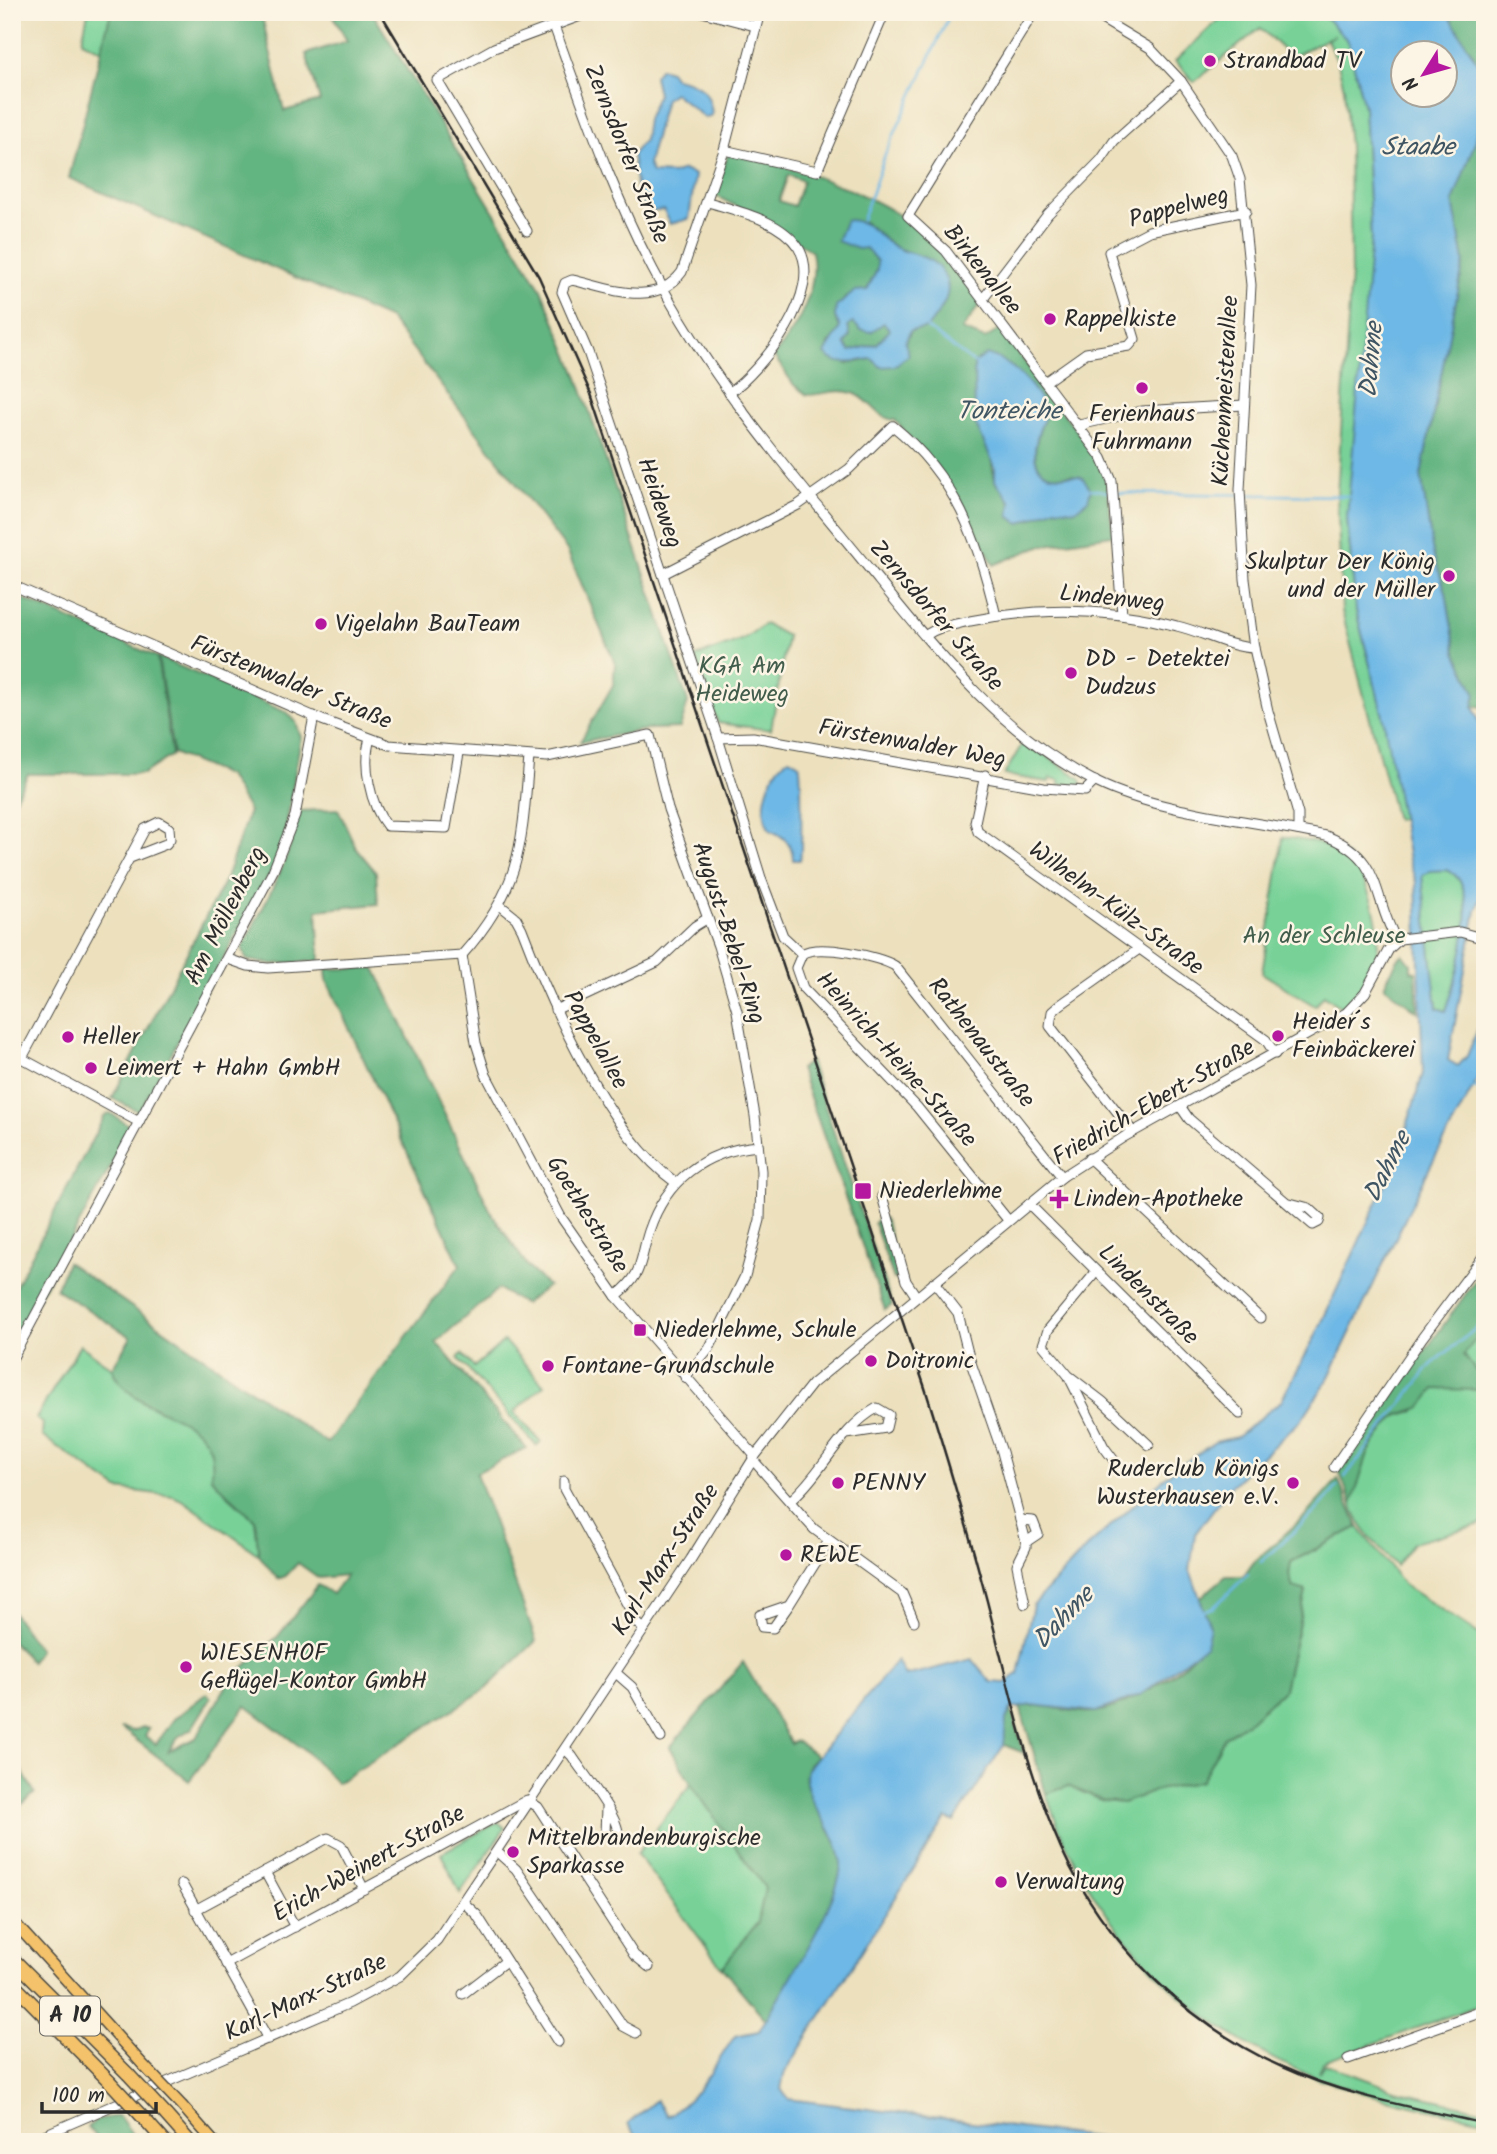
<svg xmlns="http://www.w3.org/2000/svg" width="1497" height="2154" font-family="Kalam,sans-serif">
  <rect width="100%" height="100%" fill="#fcf5e5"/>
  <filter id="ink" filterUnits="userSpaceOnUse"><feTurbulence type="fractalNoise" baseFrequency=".0143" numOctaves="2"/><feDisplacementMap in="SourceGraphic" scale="14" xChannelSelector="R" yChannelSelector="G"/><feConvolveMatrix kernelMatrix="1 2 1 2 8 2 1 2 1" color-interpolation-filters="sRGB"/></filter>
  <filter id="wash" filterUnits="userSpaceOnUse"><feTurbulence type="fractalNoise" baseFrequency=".00686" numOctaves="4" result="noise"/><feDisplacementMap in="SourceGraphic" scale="28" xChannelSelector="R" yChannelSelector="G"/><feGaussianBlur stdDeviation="1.57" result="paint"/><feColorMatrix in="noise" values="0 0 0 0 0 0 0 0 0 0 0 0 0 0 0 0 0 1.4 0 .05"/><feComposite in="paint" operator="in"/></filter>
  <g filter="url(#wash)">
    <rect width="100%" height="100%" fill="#ece0bd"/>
    <g fill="#78d298" stroke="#527e62" stroke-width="2">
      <polygon points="88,12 111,12 101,50 82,41"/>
      <polygon points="1227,12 1321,12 1348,41 1364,107 1371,238 1361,385 1347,518 1356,611 1383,716 1404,818 1396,820 1342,611 1337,495 1351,273 1349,147 1344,88 1337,60 1327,40 1335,35 1291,57 1260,28 1194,82 1175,61"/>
      <polygon points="765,624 787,636 771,730 718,723 695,657 743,639"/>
      <polygon points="1024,741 1081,779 1082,786 1059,784 1059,780 1050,778 1049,782 1004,775"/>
      <path d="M1283,837C1304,840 1328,843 1345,855C1357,864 1363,878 1368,891C1385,935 1383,977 1342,1008L1324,995L1315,1006L1262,973Z"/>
      <path d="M1447,870C1486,885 1456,980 1446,1011L1437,1008L1422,876L1430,871Z"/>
      <path d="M1485,1326V1523L1413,1543L1396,1566C1382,1550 1356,1527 1352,1505C1348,1482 1377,1435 1393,1419C1400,1412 1410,1415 1417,1409C1424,1404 1428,1395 1435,1389H1444L1477,1374L1464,1355Z"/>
      <polygon points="504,1341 544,1385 514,1412 541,1442 537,1446 458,1358 462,1354 474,1367"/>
      <polygon points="80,1345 112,1368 116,1378 144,1403 188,1423 207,1439 226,1494 255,1520 259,1555 184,1501 173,1496 118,1489 42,1436 43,1423 36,1418"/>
      <path d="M1358,1527L1404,1585L1485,1638V2003L1323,2062L1319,2073L1325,2064L1395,2090L1485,2111V2120C1423,2108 1358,2095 1300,2071C1180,2020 1087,1917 1046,1794L1068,1786L1104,1801L1123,1803L1157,1790L1201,1781L1225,1737L1251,1720L1284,1689L1306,1592L1293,1588L1289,1575L1291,1562Z"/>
      <polygon points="691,1784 765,1888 758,1922 722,1968 637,1854"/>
      <polygon points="498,1822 505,1828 460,1893 441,1853"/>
    </g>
    <g fill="#62b480" stroke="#467056" stroke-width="2" fill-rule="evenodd">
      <polygon points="111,12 261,12 284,111 320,101 306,54 347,41 331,12 372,12 541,289 577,375 688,702 680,728 649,729 580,742 613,685 615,663 567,550 390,319 69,178"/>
      <polygon points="1447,12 1482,12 1485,16 1485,706 1472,707 1475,694 1456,652 1446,592 1433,554 1421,475 1464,261 1453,202 1476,139 1473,54 1452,25"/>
      <path d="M729,152C799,170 886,192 938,247C954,264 967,285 981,303L962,330L985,339L1000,329L1098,459L1106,475L1113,535L1040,546L994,565L959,498L895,420C877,419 870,398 853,393C838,388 822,395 807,395L794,385L774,356C796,329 820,288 812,252L777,227L714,195ZM788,175L803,181L794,206L779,201ZM862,220L896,248L932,262L919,328L911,331L905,343L872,359L847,364L828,344L837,337L840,327L835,317L845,298L867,290L877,270V261L866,248ZM974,364C1017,376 1025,370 1047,413C1039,428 1024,467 1050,475C1057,477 1067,475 1073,475L1075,510L1055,508L1029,520L995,481Z"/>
      <polygon points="853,322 861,330 884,323 890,330 877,344 850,351 845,344 850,335 848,326"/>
      <polygon points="12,594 157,657 172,755 143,774 28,774 12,804"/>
      <polygon points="158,657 288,713 296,722 301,737 284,839 272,870 139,1112 112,1098 226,878 249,811 228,776 173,753"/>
      <path d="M338,809L356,848L376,872L378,904L317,910L320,961L272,964L247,960L242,948C265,903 290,861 300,811Z"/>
      <polygon points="1403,954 1411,964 1411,971 1416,972 1418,1012 1384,986 1397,960"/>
      <path d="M375,968L492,1214L529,1268L548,1286L524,1304L498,1289L436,1342L526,1448L476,1473L536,1641L487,1688L337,1783L306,1751L246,1706L189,1781L121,1728L133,1731L143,1727L149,1729L145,1736L156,1744L174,1719L207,1693L211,1698L192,1728L178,1737L168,1752L196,1738L230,1680L278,1636L318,1585L332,1594L346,1575L319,1578L298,1563L286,1576L278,1579L259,1555L255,1520L211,1478C226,1407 131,1422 112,1368L131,1337L56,1289L67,1262L327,1443L460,1265L327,981L326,969Z"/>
      <polygon points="810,1061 892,1305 885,1310 800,1069"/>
      <polygon points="110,1113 128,1125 127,1137 12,1346 12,1293 105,1115"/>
      <polygon points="880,1216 885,1219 901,1277 894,1279 874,1223"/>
      <polygon points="1485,1267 1485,1326 1464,1355 1478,1374 1477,1390 1435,1389 1420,1408 1398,1415 1391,1421 1369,1450 1352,1504 1339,1471"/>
      <path d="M1338,1479L1358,1527L1291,1562L1289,1575L1293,1587L1306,1591L1284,1689L1251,1720L1225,1737L1201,1781L1157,1790L1123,1803L1104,1801L1068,1786L1046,1794L1020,1707C1047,1702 1072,1715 1096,1712C1121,1709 1173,1678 1190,1659C1198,1650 1204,1637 1210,1627L1200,1598L1226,1576H1244L1253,1563L1305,1516Z"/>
      <polygon points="12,1611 39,1650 31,1662 12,1641"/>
      <path d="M743,1662L791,1744L796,1741L817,1756C814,1759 808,1765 807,1769C797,1797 842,1834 841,1864C839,1908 788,1981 766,2020L722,1968L758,1922L765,1888L691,1784L670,1747Z"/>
      <polygon points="1011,1709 1024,1753 1004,1745 1006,1719"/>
      <polygon points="12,1755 35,1793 12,1813"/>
      <polygon points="119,2116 138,2142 100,2142 87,2127 99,2119"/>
    </g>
    <g fill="#6db8e6" stroke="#4c7288" stroke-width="2" fill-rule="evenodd">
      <path d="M1321,12H1447L1479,65L1484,97L1476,139L1453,202L1464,261L1421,475L1433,554L1446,592L1456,652L1476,694L1473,707L1485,735V898L1480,899L1476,911L1448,1060L1458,1066L1467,1056L1485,1011V1065L1430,1167L1327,1381L1302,1419L1230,1487L1195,1534L1190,1570L1210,1627L1206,1645L1142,1694L1096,1712L1032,1705L1011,1709L1006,1719L1004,1745L954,1822L946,1818L784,2074L781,2089L788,2099L1132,2142H639L628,2124L656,2100L667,2116C698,2100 715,2064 735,2036L759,2031C779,1996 843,1898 841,1862C839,1828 800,1803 807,1769L897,1660L905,1676L972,1659L991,1682L1005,1683L1018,1674L1033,1605L1086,1548L1171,1472L1215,1442L1237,1437L1281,1401L1314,1339L1397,1159L1423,1073L1416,882L1409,860L1383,716L1356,610L1347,518L1371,238L1364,107L1348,41ZM1402,52H1444V94H1402ZM1447,870C1486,885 1456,980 1446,1011L1437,1008L1422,876L1430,871Z"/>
      <path d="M660,68L670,71L675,78C698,82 711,91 712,115L705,118L674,93L665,99L648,164L652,173L672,174L683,170L695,175L689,219L670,224L664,210L648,212L637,192L632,155L644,140L647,119L658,94L654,76Z"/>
      <path d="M846,220C871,220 875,236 897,248C907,253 923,255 933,262C961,285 944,307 927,328L910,331L905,343L909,355L894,366L881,367L872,359C854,360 840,369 825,354C829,343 836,339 840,327L835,317L836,307L855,291L867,290L877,270V261L866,248L858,249L837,241ZM853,323L861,330L871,332L884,323L890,330L877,344L850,351L845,344L850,335L848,326Z"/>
      <path d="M987,354C1012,361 1038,388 1047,413C1039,428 1024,464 1048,474C1058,478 1071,474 1082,477L1091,489L1088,500L1075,510L1055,508L1019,524L1009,516L1011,502L995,481V467L975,423L974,363Z"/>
      <path d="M789,758C790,758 798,763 799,764C802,769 802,853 800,860H793C793,844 785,837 770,830C757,810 769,770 789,758Z"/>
    </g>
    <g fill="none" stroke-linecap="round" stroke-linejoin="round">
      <g stroke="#6db8e6" stroke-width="2.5">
        <polyline points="862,220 886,152 951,12"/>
        <polyline points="927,328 974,363"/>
        <polyline points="1091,489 1109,492"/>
        <polyline points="1115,493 1350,496"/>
        <polyline points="1471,1087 1485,1088"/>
        <polyline points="1345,1477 1431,1365 1485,1321"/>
        <polyline points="1261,1562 1316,1511 1338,1486"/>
        <polyline points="1203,1611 1214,1607 1248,1574"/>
      </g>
    </g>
  </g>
  <g filter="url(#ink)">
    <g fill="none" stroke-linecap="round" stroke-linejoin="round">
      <defs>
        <g id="minor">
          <path d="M549,12C583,106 615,203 664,290C722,395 796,479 871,571C937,652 1002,735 1098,783C1159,813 1258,821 1326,836C1384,858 1372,898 1397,941"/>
          <polyline points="702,12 755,26"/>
          <path d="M760,12L724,150L682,272C655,309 609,288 572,280L565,283L562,292L588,352L718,738L762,881L783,936L802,954"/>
          <polyline points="1034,12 908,216 946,251 1102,458 1112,481 1122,615"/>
          <polyline points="1090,12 1150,48 1181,81 1232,156 1240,179 1251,285 1240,490 1245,579 1254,648 1268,711 1298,814 1298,830"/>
          <polyline points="724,150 817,171 885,12"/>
          <path d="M708,202C737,211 780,220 798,247C826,290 762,370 729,393"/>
          <polyline points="527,231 437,80 494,48 591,12"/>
          <polyline points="983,299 1048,214 1101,160 1114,141 1181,81"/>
          <polyline points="1045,382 1086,353 1129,346 1135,339 1109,252 1149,231 1246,211"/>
          <polyline points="1079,425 1142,411 1244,405"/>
          <path d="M663,574L798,505L849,469L893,426C956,477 978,540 996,616"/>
          <polyline points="12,585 322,720 389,745 547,757 650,735 668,809 718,946 737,1011 755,1116 761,1171 760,1220 745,1276 709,1349 685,1377"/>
          <path d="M925,636C938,626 954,625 970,621C1039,607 1109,608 1177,626C1203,632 1228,647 1254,648"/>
          <polyline points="718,738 753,737 1044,788 1085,791 1095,781"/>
          <path d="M370,739C362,764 370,805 387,826L446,828L459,753"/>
          <polyline points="985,775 975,822 978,832 1266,1040 1275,1054"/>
          <path d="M501,906L516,918L522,929C551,1005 608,1134 675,1182"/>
          <polyline points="462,955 476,1043 486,1075 561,1217 616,1296 755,1456"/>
          <path d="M228,959L248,966L268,968L462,955C522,888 522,843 529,757"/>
          <polyline points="555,1010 657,962 695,926 708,918"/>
          <polyline points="12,1053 139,1122"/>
          <polyline points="22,1058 145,829 159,822 169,828 170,839 166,844 130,858"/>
          <polyline points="1180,1106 1189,1119 1313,1225 1319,1222 1320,1218 1309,1208 1290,1203"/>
          <polyline points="1133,1132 1050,1026 1052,1012 1060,1005 1139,949"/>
          <polyline points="1089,1158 1260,1318"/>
          <polyline points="882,1196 906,1281 916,1296"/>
          <polyline points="1029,1204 1240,1414"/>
          <path d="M1008,1220L917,1107L803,988L796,968L802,954C817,943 879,956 895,966L1062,1177"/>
          <polyline points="1096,1272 1048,1330 1043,1345 1068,1375 1102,1401 1149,1445"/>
          <polyline points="934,1282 958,1313 969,1357 1002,1452 1026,1542 1026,1547 1017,1565 1025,1604"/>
          <path d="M616,1296C644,1274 639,1262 649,1231C666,1180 704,1151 758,1146"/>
          <polyline points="12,1359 273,871 295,816 314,716"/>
          <polyline points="1069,1377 1104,1447 1122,1471"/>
          <polyline points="753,1460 814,1529 902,1593 914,1621"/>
          <polyline points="1334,1467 1422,1338 1485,1254"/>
          <polyline points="564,1481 564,1489 638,1624 644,1629"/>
          <path d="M791,1500C823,1473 839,1429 877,1408L889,1415L886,1428L847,1434"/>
          <polyline points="1020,1520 1033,1521 1038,1534 1026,1542"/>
          <polyline points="789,1605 773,1628 762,1627 760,1615 789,1605 829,1541"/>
          <polyline points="616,1673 632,1687 661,1738"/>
          <path d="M565,1749L572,1756C582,1772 620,1818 618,1835L612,1837L605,1834L606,1808"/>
          <polyline points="497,1852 516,1869 623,2026 636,2033"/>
          <polyline points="265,1872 295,1927"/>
          <polyline points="182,1884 268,2039"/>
          <polyline points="463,1902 477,1915 558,2042"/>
          <polyline points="195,1910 328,1838 341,1845 364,1889"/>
          <polyline points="226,1964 527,1800 538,1807 634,1955 649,1967"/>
          <polyline points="463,1994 506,1961"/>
          <polyline points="1348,2059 1485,2010"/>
          <polyline points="28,2142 350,2003 400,1976 437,1940 691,1559 755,1456 812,1384 1062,1177 1124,1137 1346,1013 1365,993 1389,949 1400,939 1460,932 1485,939"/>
        </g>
        <g id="major">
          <polyline points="12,1920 145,2067"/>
          <polyline points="183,2107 214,2142"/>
        </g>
        <g id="highway">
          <polyline points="12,1958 128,2074"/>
          <polyline points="12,1983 110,2082"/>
          <polyline points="166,2115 190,2142"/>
          <polyline points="148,2123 165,2142"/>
        </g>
      </defs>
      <use href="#minor" stroke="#484641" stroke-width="11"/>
      <use href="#major" stroke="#484641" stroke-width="13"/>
      <use href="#highway" stroke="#484641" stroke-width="15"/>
      <use href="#minor" stroke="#fff" stroke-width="9"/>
      <use href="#major" stroke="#f4c26a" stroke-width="10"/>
      <use href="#highway" stroke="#f4c26a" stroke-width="12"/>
      <path stroke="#2b2b2b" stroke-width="2.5" d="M380,12L539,277L591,394L925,1388C947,1458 968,1529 987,1601C1008,1683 1026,1770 1061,1848C1104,1943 1187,2024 1282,2067C1345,2096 1417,2108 1485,2124"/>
      <defs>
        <polyline id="major-bridge" points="145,2067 183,2107"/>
        <g id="highway-bridge">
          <polyline points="128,2074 166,2115"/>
          <polyline points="110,2082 148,2123"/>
        </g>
      </defs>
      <use href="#major-bridge" stroke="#484641" stroke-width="13" stroke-linecap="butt"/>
      <use href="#highway-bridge" stroke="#484641" stroke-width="15" stroke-linecap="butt"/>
      <use href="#major-bridge" stroke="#f4c26a" stroke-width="10"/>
      <use href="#highway-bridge" stroke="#f4c26a" stroke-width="12"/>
    </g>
  </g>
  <g fill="#b5179e" stroke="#fcf5e5" stroke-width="2.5">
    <circle cx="1210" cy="61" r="7"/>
    <circle cx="1050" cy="319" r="7"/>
    <circle cx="1142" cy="388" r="7"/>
    <circle cx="1449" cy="576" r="7"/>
    <circle cx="321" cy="624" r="7"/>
    <circle cx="1071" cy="673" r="7"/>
    <circle cx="1278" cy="1036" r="7"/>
    <circle cx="68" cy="1037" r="7"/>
    <circle cx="91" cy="1068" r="7"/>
    <rect x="854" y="1182" width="18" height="18" rx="3.5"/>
    <path d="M1055.5 1188.5h7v7h7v7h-7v7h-7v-7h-7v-7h7z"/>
    <rect x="633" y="1323" width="14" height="14" rx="3.5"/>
    <circle cx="871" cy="1361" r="7"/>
    <circle cx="548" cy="1366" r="7"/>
    <circle cx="838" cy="1483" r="7"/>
    <circle cx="1293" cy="1483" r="7"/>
    <circle cx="786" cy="1555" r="7"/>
    <circle cx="186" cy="1667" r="7"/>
    <circle cx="513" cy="1852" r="7"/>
    <circle cx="1001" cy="1882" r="7"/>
  </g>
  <g text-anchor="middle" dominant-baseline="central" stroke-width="5" stroke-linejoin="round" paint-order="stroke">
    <rect fill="#fcf5e5" stroke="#6a6863" stroke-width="2" x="40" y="1996.5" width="60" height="39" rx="5"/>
    <g font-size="23" font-weight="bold" fill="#2b2b2b">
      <text x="70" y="2016">A 10</text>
    </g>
    <g font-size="24" fill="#2b2b2b" stroke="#fcf5e5" text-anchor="start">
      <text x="1224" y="61">Strandbad TV</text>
      <text x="1064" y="319">Rappelkiste</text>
      <text x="1142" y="414" text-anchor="middle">Ferienhaus<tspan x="1142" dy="28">Fuhrmann</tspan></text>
      <text x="1435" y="562" text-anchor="end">Skulptur Der König<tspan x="1435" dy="28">und der Müller</tspan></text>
      <text x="335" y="624">Vigelahn BauTeam</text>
      <text x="1085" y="659">DD - Detektei<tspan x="1085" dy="28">Dudzus</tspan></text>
      <text x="1292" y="1022">Heider´s<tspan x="1292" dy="28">Feinbäckerei</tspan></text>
      <text x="82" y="1037">Heller</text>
      <text x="105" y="1068">Leimert + Hahn GmbH</text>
      <text x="879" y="1191">Niederlehme</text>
      <text x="1073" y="1199">Linden-Apotheke</text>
      <text x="654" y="1330">Niederlehme, Schule</text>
      <text x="885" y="1361">Doitronic</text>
      <text x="562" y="1366">Fontane-Grundschule</text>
      <text x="1279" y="1469" text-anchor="end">Ruderclub Königs<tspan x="1279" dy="28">Wusterhausen e.V.</tspan></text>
      <text x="852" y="1483">PENNY</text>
      <text x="800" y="1555">REWE</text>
      <text x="200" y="1653">WIESENHOF<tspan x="200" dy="28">Geflügel-Kontor GmbH</tspan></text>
      <text x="527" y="1838">Mittelbrandenburgische<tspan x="527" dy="28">Sparkasse</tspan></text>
      <text x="1015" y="1882">Verwaltung</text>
    </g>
    <g font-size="24" fill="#2b2b2b" stroke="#fcf5e5">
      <text transform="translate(626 154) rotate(68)">Zernsdorfer Straße</text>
      <text transform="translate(1179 208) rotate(-15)">Pappelweg</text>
      <text transform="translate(982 270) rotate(51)">Birkenallee</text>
      <text transform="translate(1226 391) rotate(-87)">Küchenmeisterallee</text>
      <text transform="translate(659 503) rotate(71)">Heideweg</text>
      <text transform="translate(1112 599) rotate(6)">Lindenweg</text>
      <text transform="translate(936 616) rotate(49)">Zernsdorfer Straße</text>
      <text transform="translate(291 683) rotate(22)">Fürstenwalder Straße</text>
      <text transform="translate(912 744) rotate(10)">Fürstenwalder Weg</text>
      <text transform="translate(1116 909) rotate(36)">Wilhelm-Külz-Straße</text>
      <text transform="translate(226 916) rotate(-63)">Am Möllenberg</text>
      <text transform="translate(728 933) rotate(72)">August-Bebel-Ring</text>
      <text transform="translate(595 1040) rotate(61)">Pappelallee</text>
      <text transform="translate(981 1043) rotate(52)">Rathenaustraße</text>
      <text transform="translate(896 1060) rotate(48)">Heinrich-Heine-Straße</text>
      <text transform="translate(1154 1103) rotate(-30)">Friedrich-Ebert-Straße</text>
      <text transform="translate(587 1215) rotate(58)">Goethestraße</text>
      <text transform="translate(1148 1295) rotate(45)">Lindenstraße</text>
      <text transform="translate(666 1560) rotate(-57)">Karl-Marx-Straße</text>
      <text transform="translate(369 1864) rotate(-29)">Erich-Weinert-Straße</text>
      <text transform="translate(306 1998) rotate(-25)">Karl-Marx-Straße</text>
    </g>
    <g font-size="24" fill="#425d4c" stroke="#fcf5e5">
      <text x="742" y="666">KGA Am<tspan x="742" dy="28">Heideweg</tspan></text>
      <text x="1324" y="936">An der Schleuse</text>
    </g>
    <g font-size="26" font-style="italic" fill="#3f5563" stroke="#fcf5e5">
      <text x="1418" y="148">Staabe</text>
      <text transform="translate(1372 360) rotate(-85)">Dahme</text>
      <text x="1009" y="412">Tonteiche</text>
      <text transform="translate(1388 1167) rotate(-63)">Dahme</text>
      <text transform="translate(1064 1618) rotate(-46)">Dahme</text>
    </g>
  </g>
  <rect width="1497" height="2154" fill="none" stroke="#fcf5e5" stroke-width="42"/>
  <g transform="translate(1424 74) rotate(233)"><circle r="33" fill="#fcf5e5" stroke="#a8a49b" stroke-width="2"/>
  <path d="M0-5L12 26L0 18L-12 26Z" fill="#b5179e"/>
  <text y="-10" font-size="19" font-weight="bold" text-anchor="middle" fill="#2b2b2b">N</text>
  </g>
  <path d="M42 2102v10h114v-10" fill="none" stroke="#2b2b2b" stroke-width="3.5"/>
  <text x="52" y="2102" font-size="21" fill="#2b2b2b" stroke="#fcf5e5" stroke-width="5" paint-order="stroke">100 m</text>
</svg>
